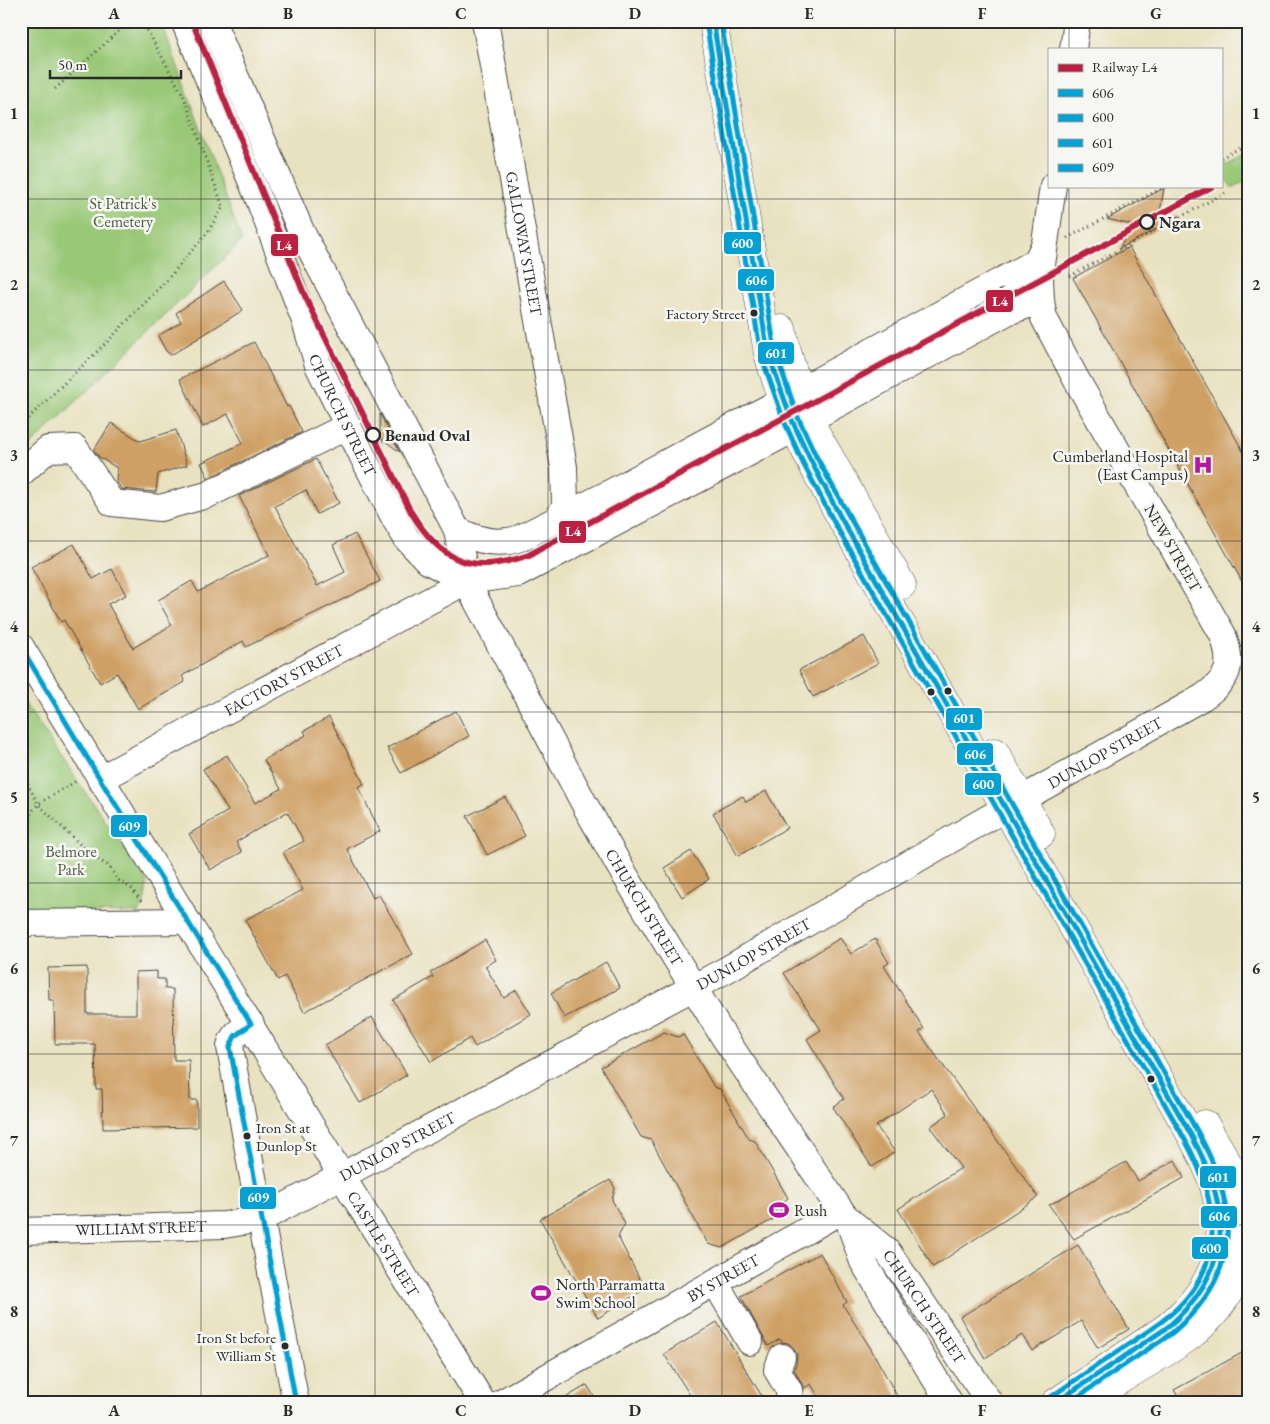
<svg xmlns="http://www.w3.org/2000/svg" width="1270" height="1424" font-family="'EB Garamond',serif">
  <rect width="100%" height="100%" fill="#f6f6f2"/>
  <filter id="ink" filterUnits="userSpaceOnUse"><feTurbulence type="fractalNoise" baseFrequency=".02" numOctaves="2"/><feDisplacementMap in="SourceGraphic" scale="10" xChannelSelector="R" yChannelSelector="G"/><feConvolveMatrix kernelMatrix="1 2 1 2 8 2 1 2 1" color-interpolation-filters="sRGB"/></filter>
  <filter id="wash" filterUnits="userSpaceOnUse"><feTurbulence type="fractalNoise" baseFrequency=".0096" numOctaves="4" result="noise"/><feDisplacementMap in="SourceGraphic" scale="20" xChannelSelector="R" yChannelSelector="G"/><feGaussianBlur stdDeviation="1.12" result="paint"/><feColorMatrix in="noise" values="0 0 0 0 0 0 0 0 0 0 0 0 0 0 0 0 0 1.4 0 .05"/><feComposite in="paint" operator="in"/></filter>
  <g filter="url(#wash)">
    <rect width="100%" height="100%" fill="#e9e2c1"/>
    <g fill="#99c876" stroke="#627a50">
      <polygon points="21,21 161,21 242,241 21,455"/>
      <polygon points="1249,153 1249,179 1232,188 1221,171 1221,167"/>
      <polygon points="21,698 147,882 145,900 139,913 21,911"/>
    </g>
    <g id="blocks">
      <g fill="#cfa065">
        <polygon points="1164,188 1160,212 1179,217 1119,249 1132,225 1107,219"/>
        <polygon points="1129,247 1249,462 1249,594 1073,278"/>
        <polygon points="224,281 243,310 171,355 166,351 158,336 181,322 176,313"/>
        <polygon points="254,342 287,407 289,406 302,432 208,478 201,463 243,443 228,414 203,427 180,379"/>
        <polygon points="380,414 400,452 382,439 383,462 362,421 380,435"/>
        <polygon points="111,423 140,441 176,430 187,465 158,474 156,492 121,489 116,481 117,468 99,457 94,450"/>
        <polygon points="316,459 339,503 317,514 306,490 275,506 317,586 345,572 333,545 355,534 380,581 246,647 243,641 182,676 185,682 138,709 117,673 100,683 64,620 61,622 31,567 74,544 93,579 112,569 126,595 108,604 133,648 172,625 158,600 192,581 198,592 269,555 239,496"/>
        <polygon points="864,636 878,663 813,697 799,670"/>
        <polygon points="456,711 469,736 401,773 387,748"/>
        <polygon points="329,717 364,784 358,787 380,831 347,849 373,898 379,895 413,954 304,1012 285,976 278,980 245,920 303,890 283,852 304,841 287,812 236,842 242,852 210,870 189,834 228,811 203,769 227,755 255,803 281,789 264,760 306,735 304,731"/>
        <polygon points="766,791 787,828 738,856 713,813 743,796 746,802"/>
        <polygon points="505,797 525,836 487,855 467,816"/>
        <polygon points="691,851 709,879 682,897 664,868"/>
        <polygon points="840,938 851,954 875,939 889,963 884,966 924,1029 919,1032 1038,1197 933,1267 898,1209 961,1168 930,1127 948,1114 931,1089 876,1126 895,1152 872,1167 833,1107 844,1099 807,1039 821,1030 784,973"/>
        <polygon points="485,940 496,960 485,966 504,998 516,990 531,1014 475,1047 470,1038 431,1062 393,1000 433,977 430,973"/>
        <polygon points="606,962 620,988 564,1018 551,993"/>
        <polygon points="87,967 87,1014 136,1014 136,972 157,971 157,979 165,979 165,989 173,989 174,1060 189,1060 190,1100 197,1100 197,1127 103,1129 102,1089 96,1089 95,1044 55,1044 54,1000 49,1000 48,968"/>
        <polygon points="372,1017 407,1075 360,1103 325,1045"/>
        <polygon points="664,1032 678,1037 683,1034 714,1087 720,1089 749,1139 755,1141 788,1198 783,1202 779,1216 722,1248 708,1244 651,1140 641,1137 601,1067"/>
        <polygon points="1175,1160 1184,1178 1074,1239 1049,1205 1126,1162 1138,1181"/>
        <polygon points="610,1180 615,1188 612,1200 625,1224 618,1237 645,1289 598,1318 540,1219"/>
        <polygon points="1078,1245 1129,1329 1098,1348 1081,1321 1032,1351 1022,1335 985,1358 960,1317"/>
        <polygon points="820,1253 847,1302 843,1305 871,1349 901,1403 822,1403 811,1384 804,1388 794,1369 796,1364 797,1355 794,1348 788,1343 782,1342 780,1339 768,1346 741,1296"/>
        <polygon points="717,1322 766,1403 695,1403 664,1354"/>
        <polygon points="1249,1349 1249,1403 1182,1403 1174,1390"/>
        <polygon points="587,1385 598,1403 557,1403"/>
      </g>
    </g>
  </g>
  <g filter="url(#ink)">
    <use href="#blocks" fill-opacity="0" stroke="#484642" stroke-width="1"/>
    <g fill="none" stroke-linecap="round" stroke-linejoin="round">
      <defs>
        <g id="minor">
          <path id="s1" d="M184,21L258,197L305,321L318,365L363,457L396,521L407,539L428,561L466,581"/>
          <path id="s2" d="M212,21L301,231L457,530L466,581L586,807L620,867L720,1031L841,1211L847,1219L888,1252L990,1403"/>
          <path id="s3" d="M485,21L564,467L565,504L564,509L555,521"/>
          <polyline points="1073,49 1077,21"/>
          <polyline points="799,391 1032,264 1037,260 1043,248"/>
          <polyline points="810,419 1007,312 1041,301"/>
          <polyline points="21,473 48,449 75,448 112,503 160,508 207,495 348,426"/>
          <path d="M457,530C476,540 499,546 520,538L608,494L783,400"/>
          <path id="s4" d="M21,647L341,1175L483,1403"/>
          <path id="s5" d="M100,779L466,581L518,574L794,429"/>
          <polyline points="21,923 187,921"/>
          <path d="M251,1024C241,1030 232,1034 230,1047L251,1167L296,1403"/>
          <polyline points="848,1219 863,1262 950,1403"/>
          <path id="s6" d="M21,1231L224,1225L261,1219L726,970L976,825L1203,697C1229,679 1234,666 1223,635L1076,379L1044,318L1041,301L1040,279L1053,186"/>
          <polyline points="715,1282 750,1342"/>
          <polyline points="782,1357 777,1370 789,1390 790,1403"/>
          <path id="s7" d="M501,1403L841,1211"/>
        </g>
        <g id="major">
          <path d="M713,21L768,353C784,414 812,465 842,520L1177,1110C1186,1126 1196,1143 1204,1160C1234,1227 1224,1280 1167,1327L1055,1403"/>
          <polyline points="782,329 786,348 801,398 816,433 902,585"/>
          <polyline points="995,752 1041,834"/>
          <path d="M1089,1403C1119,1376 1158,1360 1190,1336C1225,1309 1241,1278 1245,1236C1246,1224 1248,1213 1244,1202C1237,1174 1219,1149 1205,1124"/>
        </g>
      </defs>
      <use href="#minor" stroke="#484642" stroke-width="28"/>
      <use href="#major" stroke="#484642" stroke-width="29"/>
      <g stroke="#484642" stroke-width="3" stroke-dasharray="1 4" stroke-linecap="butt">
        <polyline points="55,89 130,21"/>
        <polyline points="1247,92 1249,90"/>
        <polyline points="1221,158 1249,143"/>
        <polyline points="1067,238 1166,186"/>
        <polyline points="1070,276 1225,193"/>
        <polyline points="21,425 107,342 166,281 207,233 223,207 184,97 142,21"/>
        <polyline points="21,770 38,804 92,856 109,866 118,880 132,889 141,901"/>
        <polyline points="21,826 38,804 78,780"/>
      </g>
      <use href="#minor" stroke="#fff" stroke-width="26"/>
      <use href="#major" stroke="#fff" stroke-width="28"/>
      <polyline stroke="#2b2b2b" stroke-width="1" points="948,328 1003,288"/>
      <defs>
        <path id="bus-1" d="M713,21L768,353L791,418L810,459L842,520L1191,1135C1231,1207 1235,1267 1169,1326C1156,1336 1141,1344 1128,1354C1104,1370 1080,1386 1055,1403"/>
        <path id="bus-2" d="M706,22L761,355L784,421L803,463L835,524L1184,1138C1221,1205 1229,1271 1161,1322C1149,1331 1136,1339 1123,1348C1099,1364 1075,1380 1051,1397"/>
        <path id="bus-3" d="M721,21L775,351L797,415L816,456L849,516L1197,1131C1239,1206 1243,1273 1173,1332C1162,1341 1149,1348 1138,1356C1115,1371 1092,1387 1069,1403"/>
        <polyline id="bus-4" points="21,647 100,779 251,1024 235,1036 230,1047 296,1403"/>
      </defs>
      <use href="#bus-1" stroke="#f6f6f2" stroke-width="9"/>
      <use href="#bus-2" stroke="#f6f6f2" stroke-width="9"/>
      <use href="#bus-3" stroke="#f6f6f2" stroke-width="9"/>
      <use href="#bus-4" stroke="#f6f6f2" stroke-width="9"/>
      <use href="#bus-1" stroke="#06a0d2" stroke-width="5"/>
      <use href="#bus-2" stroke="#06a0d2" stroke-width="5"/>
      <use href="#bus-3" stroke="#06a0d2" stroke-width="5"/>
      <use href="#bus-4" stroke="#06a0d2" stroke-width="5"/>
      <defs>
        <path id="rail-1" d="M192,21L305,296L411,512C442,563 472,575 529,555L1213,186"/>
      </defs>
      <use href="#rail-1" stroke="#f6f6f2" stroke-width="10"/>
      <use href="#rail-1" stroke="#bb2043" stroke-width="6"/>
    </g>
  </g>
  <path fill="none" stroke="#2b2b2b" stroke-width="1" stroke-opacity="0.55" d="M201,21V1403M375,21V1403M548,21V1403M722,21V1403M895,21V1403M1069,21V49M1069,186V1403M21,199H1249M21,370H1249M21,541H1249M21,712H1249M21,883H1249M21,1054H1249M21,1225H1249"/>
  <defs>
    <symbol id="hospital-bare" viewBox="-9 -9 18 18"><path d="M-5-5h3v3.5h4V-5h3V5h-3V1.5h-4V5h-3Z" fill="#b5179e" stroke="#f6f6f2" stroke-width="2.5" paint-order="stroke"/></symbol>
    <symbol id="stadium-bare" viewBox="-9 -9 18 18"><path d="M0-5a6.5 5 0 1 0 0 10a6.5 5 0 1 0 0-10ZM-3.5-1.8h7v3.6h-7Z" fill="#b5179e" stroke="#f6f6f2" stroke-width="2.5" paint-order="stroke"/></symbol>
  </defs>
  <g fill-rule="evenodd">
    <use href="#hospital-bare" x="1189" y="451" width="28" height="28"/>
    <use href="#stadium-bare" x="765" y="1196" width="28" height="28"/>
    <use href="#stadium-bare" x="527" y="1279" width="28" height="28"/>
  </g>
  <g fill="#f6f6f2" stroke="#2b2b2b" stroke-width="2.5">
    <circle cx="1147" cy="222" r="7"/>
    <circle cx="373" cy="435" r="7"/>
  </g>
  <g fill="#2b2b2b" stroke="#f6f6f2" stroke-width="2">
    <circle cx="754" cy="313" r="4.5"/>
    <circle cx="948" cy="691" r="4.5"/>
    <circle cx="931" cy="692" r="4.5"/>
    <circle cx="1151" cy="1079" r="4.5"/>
    <circle cx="247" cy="1136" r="4.5"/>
    <circle cx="285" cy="1346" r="4.5"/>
  </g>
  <g text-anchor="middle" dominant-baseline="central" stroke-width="5" stroke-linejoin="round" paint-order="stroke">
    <g font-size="15" fill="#2b2b2b" stroke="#f6f6f2" text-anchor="end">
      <text x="745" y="313">Factory Street</text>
      <text x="256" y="1127" text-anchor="start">Iron St at<tspan x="256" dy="18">Dunlop St</tspan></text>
      <text x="276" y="1337">Iron St before<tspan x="276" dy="18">William St</tspan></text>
    </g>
    <g font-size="16" fill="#4c5a42" stroke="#f6f6f2">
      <text x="123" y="203">St Patrick's<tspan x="123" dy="18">Cemetery</tspan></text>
      <text x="71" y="851">Belmore<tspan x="71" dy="18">Park</tspan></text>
    </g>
    <g font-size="16" font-weight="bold" fill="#2b2b2b" stroke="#f6f6f2" text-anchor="start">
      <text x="1159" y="222">Ngara</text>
      <text x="385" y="435">Benaud Oval</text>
    </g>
    <g font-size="16" fill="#2b2b2b" stroke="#f6f6f2">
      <text stroke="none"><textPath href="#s3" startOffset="226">GALLOWAY STREET</textPath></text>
      <text stroke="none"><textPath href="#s1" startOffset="425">CHURCH STREET</textPath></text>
      <text transform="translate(1173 548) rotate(60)">NEW STREET</text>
      <text stroke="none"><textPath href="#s5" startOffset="209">FACTORY STREET</textPath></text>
      <text stroke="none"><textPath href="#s6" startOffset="1205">DUNLOP STREET</textPath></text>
      <text stroke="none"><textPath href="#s2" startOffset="989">CHURCH STREET</textPath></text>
      <text stroke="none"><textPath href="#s6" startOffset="800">DUNLOP STREET</textPath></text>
      <text stroke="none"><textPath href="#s6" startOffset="395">DUNLOP STREET</textPath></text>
      <text stroke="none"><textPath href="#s6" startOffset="120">WILLIAM STREET</textPath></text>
      <text stroke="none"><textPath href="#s4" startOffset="698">CASTLE STREET</textPath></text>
      <text stroke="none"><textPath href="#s7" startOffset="255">BY STREET</textPath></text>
      <text stroke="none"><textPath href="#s2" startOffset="1479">CHURCH STREET</textPath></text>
    </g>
    <g font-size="16" fill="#2b2b2b" stroke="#f6f6f2" text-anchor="start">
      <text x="1188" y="456" text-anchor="end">Cumberland Hospital<tspan x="1188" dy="18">(East Campus)</tspan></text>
      <text x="794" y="1210">Rush</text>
      <text x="556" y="1284">North Parramatta<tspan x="556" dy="18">Swim School</tspan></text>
    </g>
  </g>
  <g stroke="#f6f6f2" stroke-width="2">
    <rect x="723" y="231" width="39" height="24" rx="5" fill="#06a0d2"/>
    <rect x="270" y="233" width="29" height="24" rx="5" fill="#bb2043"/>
    <rect x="737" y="268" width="38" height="24" rx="5" fill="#06a0d2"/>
    <rect x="985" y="289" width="29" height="24" rx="5" fill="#bb2043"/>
    <rect x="757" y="341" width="38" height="24" rx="5" fill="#06a0d2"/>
    <rect x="558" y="520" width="29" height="24" rx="5" fill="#bb2043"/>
    <rect x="945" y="707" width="38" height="24" rx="5" fill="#06a0d2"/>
    <rect x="956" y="742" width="38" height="24" rx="5" fill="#06a0d2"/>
    <rect x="964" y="772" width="38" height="24" rx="5" fill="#06a0d2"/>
    <rect x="110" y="814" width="38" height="24" rx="5" fill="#06a0d2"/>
    <rect x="1199" y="1165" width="38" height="24" rx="5" fill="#06a0d2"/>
    <rect x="239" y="1186" width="38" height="24" rx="5" fill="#06a0d2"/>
    <rect x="1200" y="1205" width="38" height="24" rx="5" fill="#06a0d2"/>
    <rect x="1191" y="1236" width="38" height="24" rx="5" fill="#06a0d2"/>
  </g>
  <g font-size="14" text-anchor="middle" font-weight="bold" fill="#fff">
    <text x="742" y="248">600</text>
    <text x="284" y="250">L4</text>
    <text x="756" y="285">606</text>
    <text x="1000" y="306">L4</text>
    <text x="776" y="358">601</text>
    <text x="573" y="536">L4</text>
    <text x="964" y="723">601</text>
    <text x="975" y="759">606</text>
    <text x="983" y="789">600</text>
    <text x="129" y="831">609</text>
    <text x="1218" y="1182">601</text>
    <text x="258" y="1202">609</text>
    <text x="1219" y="1221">606</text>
    <text x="1210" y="1253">600</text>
  </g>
  <rect width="1270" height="1424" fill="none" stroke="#f6f6f2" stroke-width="55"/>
  <rect x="1048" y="48" width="175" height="140" fill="#f6f6f2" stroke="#a5a5a2"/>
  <rect x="1058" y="64" width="25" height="8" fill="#bb2043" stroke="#a5a5a2"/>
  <text x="1092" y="72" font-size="15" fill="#2b2b2b">Railway L4</text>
  <rect x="1058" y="89" width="25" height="8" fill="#06a0d2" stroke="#a5a5a2"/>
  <text x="1092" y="98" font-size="15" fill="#2b2b2b">606</text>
  <rect x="1058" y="114" width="25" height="8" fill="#06a0d2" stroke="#a5a5a2"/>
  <text x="1092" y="122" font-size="15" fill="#2b2b2b">600</text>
  <rect x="1058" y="139" width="25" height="8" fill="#06a0d2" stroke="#a5a5a2"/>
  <text x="1092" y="148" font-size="15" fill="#2b2b2b">601</text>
  <rect x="1058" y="164" width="25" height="8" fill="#06a0d2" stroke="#a5a5a2"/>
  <text x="1092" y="172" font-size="15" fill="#2b2b2b">609</text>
  <path d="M50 70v8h131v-8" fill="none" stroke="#2b2b2b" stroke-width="2.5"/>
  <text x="58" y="70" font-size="15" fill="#2b2b2b" stroke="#f6f6f2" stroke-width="4" paint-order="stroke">50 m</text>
  <rect x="28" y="28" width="1214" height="1368" fill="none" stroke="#2b2b2b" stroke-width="2"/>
  <g font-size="16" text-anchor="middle" font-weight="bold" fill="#2b2b2b">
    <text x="114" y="19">A</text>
    <text x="288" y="19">B</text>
    <text x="461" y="19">C</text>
    <text x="635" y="19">D</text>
    <text x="809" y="19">E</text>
    <text x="982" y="19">F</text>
    <text x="1156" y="19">G</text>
    <text x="14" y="119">1</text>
    <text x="1256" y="119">1</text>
    <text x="14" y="290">2</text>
    <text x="1256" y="290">2</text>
    <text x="14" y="461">3</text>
    <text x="1256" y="461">3</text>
    <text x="14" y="632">4</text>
    <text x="1256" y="632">4</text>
    <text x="14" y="803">5</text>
    <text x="1256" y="803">5</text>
    <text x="14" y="974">6</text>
    <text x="1256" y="974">6</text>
    <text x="14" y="1146">7</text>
    <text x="1256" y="1146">7</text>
    <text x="14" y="1317">8</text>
    <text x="1256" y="1317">8</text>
    <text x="114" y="1416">A</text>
    <text x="288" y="1416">B</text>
    <text x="461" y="1416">C</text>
    <text x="635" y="1416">D</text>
    <text x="809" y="1416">E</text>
    <text x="982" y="1416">F</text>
    <text x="1156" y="1416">G</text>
  </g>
</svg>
